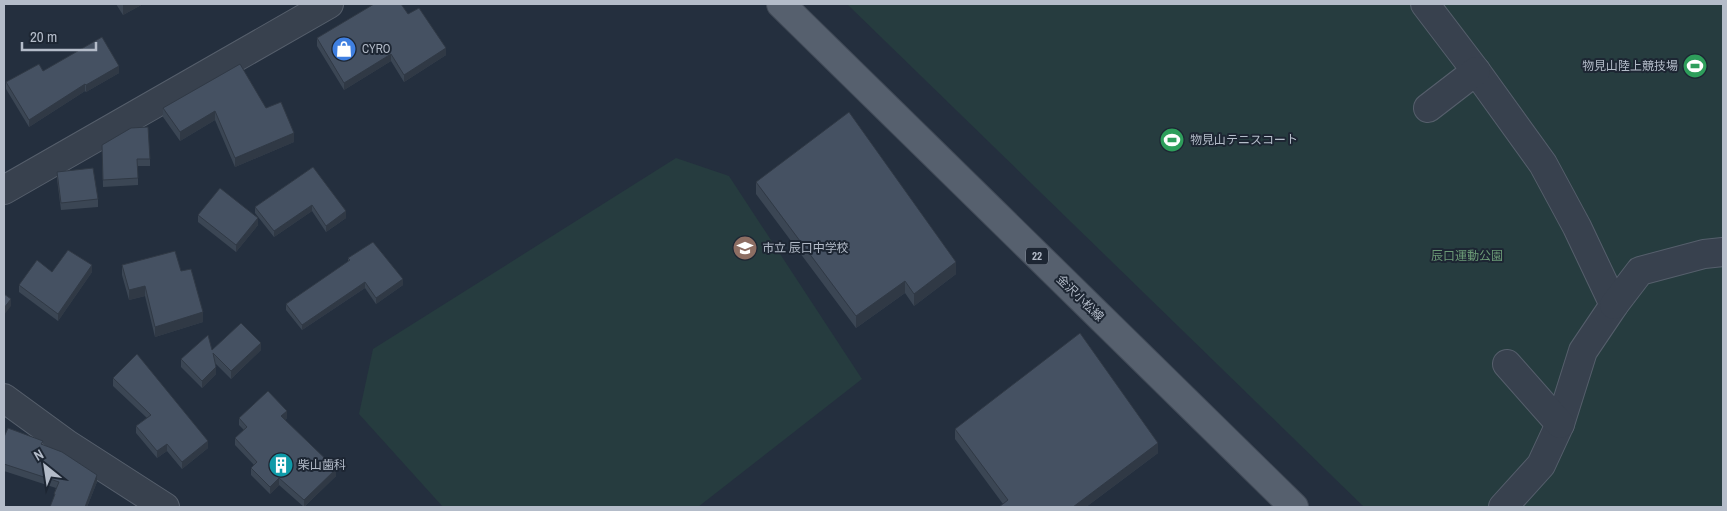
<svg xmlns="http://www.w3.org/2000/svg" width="1727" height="511" font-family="'Archivo Narrow','Noto Sans JP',sans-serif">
  <rect width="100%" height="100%" fill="#242f3e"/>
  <g fill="#263c3f">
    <polygon points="847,4 1723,4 1723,507 1364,507"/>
    <polygon points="676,158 729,176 862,379 698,507 443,507 359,414 373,349"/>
  </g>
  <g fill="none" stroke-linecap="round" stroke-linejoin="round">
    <defs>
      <g id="minor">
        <polyline points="1425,4 1476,71 1543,164 1577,227 1614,305 1583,351 1560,424 1541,465 1503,507"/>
        <polyline points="1428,108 1476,71"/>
        <polyline points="4,190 329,4"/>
        <polyline points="1614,305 1640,271 1704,254 1723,252"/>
        <polyline points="1507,364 1560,424"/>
        <polyline points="4,398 67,444 165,507"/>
      </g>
      <polyline id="major" points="781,4 1294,507"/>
    </defs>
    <use href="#minor" stroke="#565f6c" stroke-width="30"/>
    <use href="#major" stroke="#414a57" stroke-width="30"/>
    <use href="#minor" stroke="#38414e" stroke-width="28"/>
    <use href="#major" stroke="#56606e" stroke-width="28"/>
  </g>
  <g fill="#3b4654">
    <polygon points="116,4 143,4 123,15"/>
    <polygon points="408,14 446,55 404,82 391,61 344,90 317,46 317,38"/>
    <polygon points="43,71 119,73 86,92 85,91 29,127 6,89 6,82"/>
    <polygon points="163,108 266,108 294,142 235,167 215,120 180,141 163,117"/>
    <polygon points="102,145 150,159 150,166 138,166 138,185 103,187"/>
    <polygon points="313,167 346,218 326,232 312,211 274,237 255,213 255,207"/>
    <polygon points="57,172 98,199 98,207 61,210 57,179"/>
    <polygon points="756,182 956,274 914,306 905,293 856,328 756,194"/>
    <polygon points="198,215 258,225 236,252 198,222"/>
    <polygon points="348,258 403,285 376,304 365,288 302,330 286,310 286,304 348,262"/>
    <polygon points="122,265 181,271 203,322 155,337 145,296 129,300 122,275"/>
    <polygon points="52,272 92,272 58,321 19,292 19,285"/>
    <polygon points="212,350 261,350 231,379 215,363 216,374 202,388 181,367 181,359"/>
    <polygon points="113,378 208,448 182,469 167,451 157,458 136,433 136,426 147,418 113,386"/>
    <polygon points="239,418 287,418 285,420 336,476 304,507 279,485 270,494 251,475 251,468 254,465 235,445 235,438 244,430 239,425"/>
    <polygon points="955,429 1158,453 1086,507 999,507 1003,504 955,439"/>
    <polygon points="4,437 43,445 97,482 87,507 50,507 54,498 54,494 56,488 4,471"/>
  </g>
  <g fill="#303945">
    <polygon points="123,4 143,4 123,15"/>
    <polygon points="446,48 446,55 404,82 404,75"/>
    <polygon points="391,54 391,61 344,90 344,83"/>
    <polygon points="119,66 119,73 86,92 86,85"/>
    <polygon points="85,84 85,91 29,127 29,120"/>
    <polygon points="215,111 215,120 180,141 180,132"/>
    <polygon points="294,133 294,142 235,167 235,158"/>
    <polygon points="312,205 312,211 274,237 274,231"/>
    <polygon points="346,211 346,218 326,232 326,226"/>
    <polygon points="258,218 258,225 236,252 236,245"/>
    <polygon points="956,262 956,274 914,306 914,294"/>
    <polygon points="92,265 92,272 58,321 58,314"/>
    <polygon points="403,279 403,285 376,304 376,298"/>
    <polygon points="905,281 905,293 856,328 856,316"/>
    <polygon points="365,282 365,288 302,330 302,325"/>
    <polygon points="145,286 145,296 129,300 129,290"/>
    <polygon points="11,299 11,306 4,315 4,308"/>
    <polygon points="203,312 203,322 155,337 155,327"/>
    <polygon points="261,343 261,350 231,379 231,371"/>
    <polygon points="216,367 216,374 202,388 202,381"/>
    <polygon points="287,411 287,418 281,423 281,416"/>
    <polygon points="208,441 208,448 182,469 182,462"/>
    <polygon points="1158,443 1158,453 1086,507 1073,507"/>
    <polygon points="167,444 167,451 157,458 157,451"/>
    <polygon points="336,469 336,476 304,507 304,500"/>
    <polygon points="97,475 97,482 87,507 85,507"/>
    <polygon points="279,478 279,485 270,494 270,487"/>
  </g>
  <g fill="#455162" stroke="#303945">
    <polygon points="374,4 401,4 408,14 419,8 446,48 404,75 391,54 344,83 317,38"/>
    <polygon points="102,37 119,66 86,85 85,84 29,120 6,82 39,64 43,71"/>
    <polygon points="240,64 266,108 281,102 294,133 235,158 215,111 180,132 163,108"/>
    <polygon points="849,112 956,262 914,294 905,281 856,316 756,182"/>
    <polygon points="148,127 150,159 137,159 138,178 103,180 102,145 131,128"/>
    <polygon points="313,167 346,211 326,226 312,205 274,231 255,207"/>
    <polygon points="93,168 98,199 61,203 57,172"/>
    <polygon points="220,188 258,218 236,245 198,215"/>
    <polygon points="373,242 403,279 376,298 365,282 302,325 286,304 350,260 348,258"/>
    <polygon points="68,250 92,265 58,314 19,285 37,260 52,272"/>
    <polygon points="175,251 181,271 191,269 203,312 155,327 145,286 129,290 122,265"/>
    <polygon points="4,294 11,299 4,308"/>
    <polygon points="241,323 261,343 231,371 213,353 216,367 202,381 181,359 208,335 212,350"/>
    <polygon points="1080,333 1158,443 1073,507 999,507 1008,500 955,429"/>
    <polygon points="137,354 208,441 182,462 167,444 157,451 136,426 151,415 113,378"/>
    <polygon points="268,391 287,411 281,416 336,469 304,500 279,478 270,487 251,468 257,462 235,438 247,427 239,418"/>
    <polygon points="8,428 43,441 41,444 62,452 97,475 85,507 50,507 55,494 54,494 59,482 4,464 4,437"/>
  </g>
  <defs>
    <symbol id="shop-disc" viewBox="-11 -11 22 22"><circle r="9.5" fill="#3f7fe0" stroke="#1d2633"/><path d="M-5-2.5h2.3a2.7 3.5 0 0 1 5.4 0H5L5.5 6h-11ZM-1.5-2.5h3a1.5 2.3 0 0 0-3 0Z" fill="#fff"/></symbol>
    <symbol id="stadium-disc" viewBox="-11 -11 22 22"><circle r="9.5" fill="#2e9e5b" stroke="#1d2633"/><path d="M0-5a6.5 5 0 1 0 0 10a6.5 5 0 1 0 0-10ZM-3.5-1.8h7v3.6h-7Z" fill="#fff"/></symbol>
    <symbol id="school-disc" viewBox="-11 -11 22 22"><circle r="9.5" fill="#8d6e63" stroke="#1d2633"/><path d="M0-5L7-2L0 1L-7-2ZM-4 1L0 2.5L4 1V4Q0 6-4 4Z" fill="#fff"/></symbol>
    <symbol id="building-disc" viewBox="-11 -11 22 22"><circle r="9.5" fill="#0f9aa8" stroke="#1d2633"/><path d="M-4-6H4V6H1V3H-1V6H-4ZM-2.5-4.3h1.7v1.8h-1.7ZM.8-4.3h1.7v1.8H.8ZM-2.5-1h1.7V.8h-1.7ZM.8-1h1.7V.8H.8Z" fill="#fff"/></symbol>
  </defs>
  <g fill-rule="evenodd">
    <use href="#shop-disc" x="330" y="35" width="28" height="28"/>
    <use href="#stadium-disc" x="1681" y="52" width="28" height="28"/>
    <use href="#stadium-disc" x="1158" y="126" width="28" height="28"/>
    <use href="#school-disc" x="731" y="234" width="28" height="28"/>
    <use href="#building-disc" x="267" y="451" width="28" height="28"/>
  </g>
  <g text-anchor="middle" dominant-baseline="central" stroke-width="4" stroke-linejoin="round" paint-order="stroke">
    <rect fill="#1d2633" stroke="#878f9c" stroke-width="1" x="1026" y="247.5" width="22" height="17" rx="4"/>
    <g font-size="11" font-weight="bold" fill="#b4bcc9">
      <text x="1037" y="256">22</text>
    </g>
    <g font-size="12" fill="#b4bcc9" stroke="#1d2633" text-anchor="start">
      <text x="362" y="49">CYRO</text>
      <text x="1678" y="66" text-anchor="end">物見山陸上競技場</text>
      <text x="1190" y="140">物見山テニスコート</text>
      <text x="762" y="248">市立 辰口中学校</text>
      <text x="298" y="465">柴山歯科</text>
    </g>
    <g font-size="12" fill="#6b9a76" stroke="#1d2633">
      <text x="1467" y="256">辰口運動公園</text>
    </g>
    <g font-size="12" fill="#b4bcc9" stroke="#1d2633">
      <text transform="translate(1080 298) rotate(44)">金沢小松線</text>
    </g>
  </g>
  <rect width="1727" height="511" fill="none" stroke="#b4bcc9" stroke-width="10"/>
  <g transform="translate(45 466) rotate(330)" stroke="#1d2633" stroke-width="4" paint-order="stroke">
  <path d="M0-4L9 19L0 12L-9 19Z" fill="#b4bcc9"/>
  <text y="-8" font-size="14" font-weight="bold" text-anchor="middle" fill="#b4bcc9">N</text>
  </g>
  <path d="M22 42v8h74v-8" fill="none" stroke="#b4bcc9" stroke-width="2.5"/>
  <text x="30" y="42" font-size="15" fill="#b4bcc9" stroke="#1d2633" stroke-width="4" paint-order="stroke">20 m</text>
</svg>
